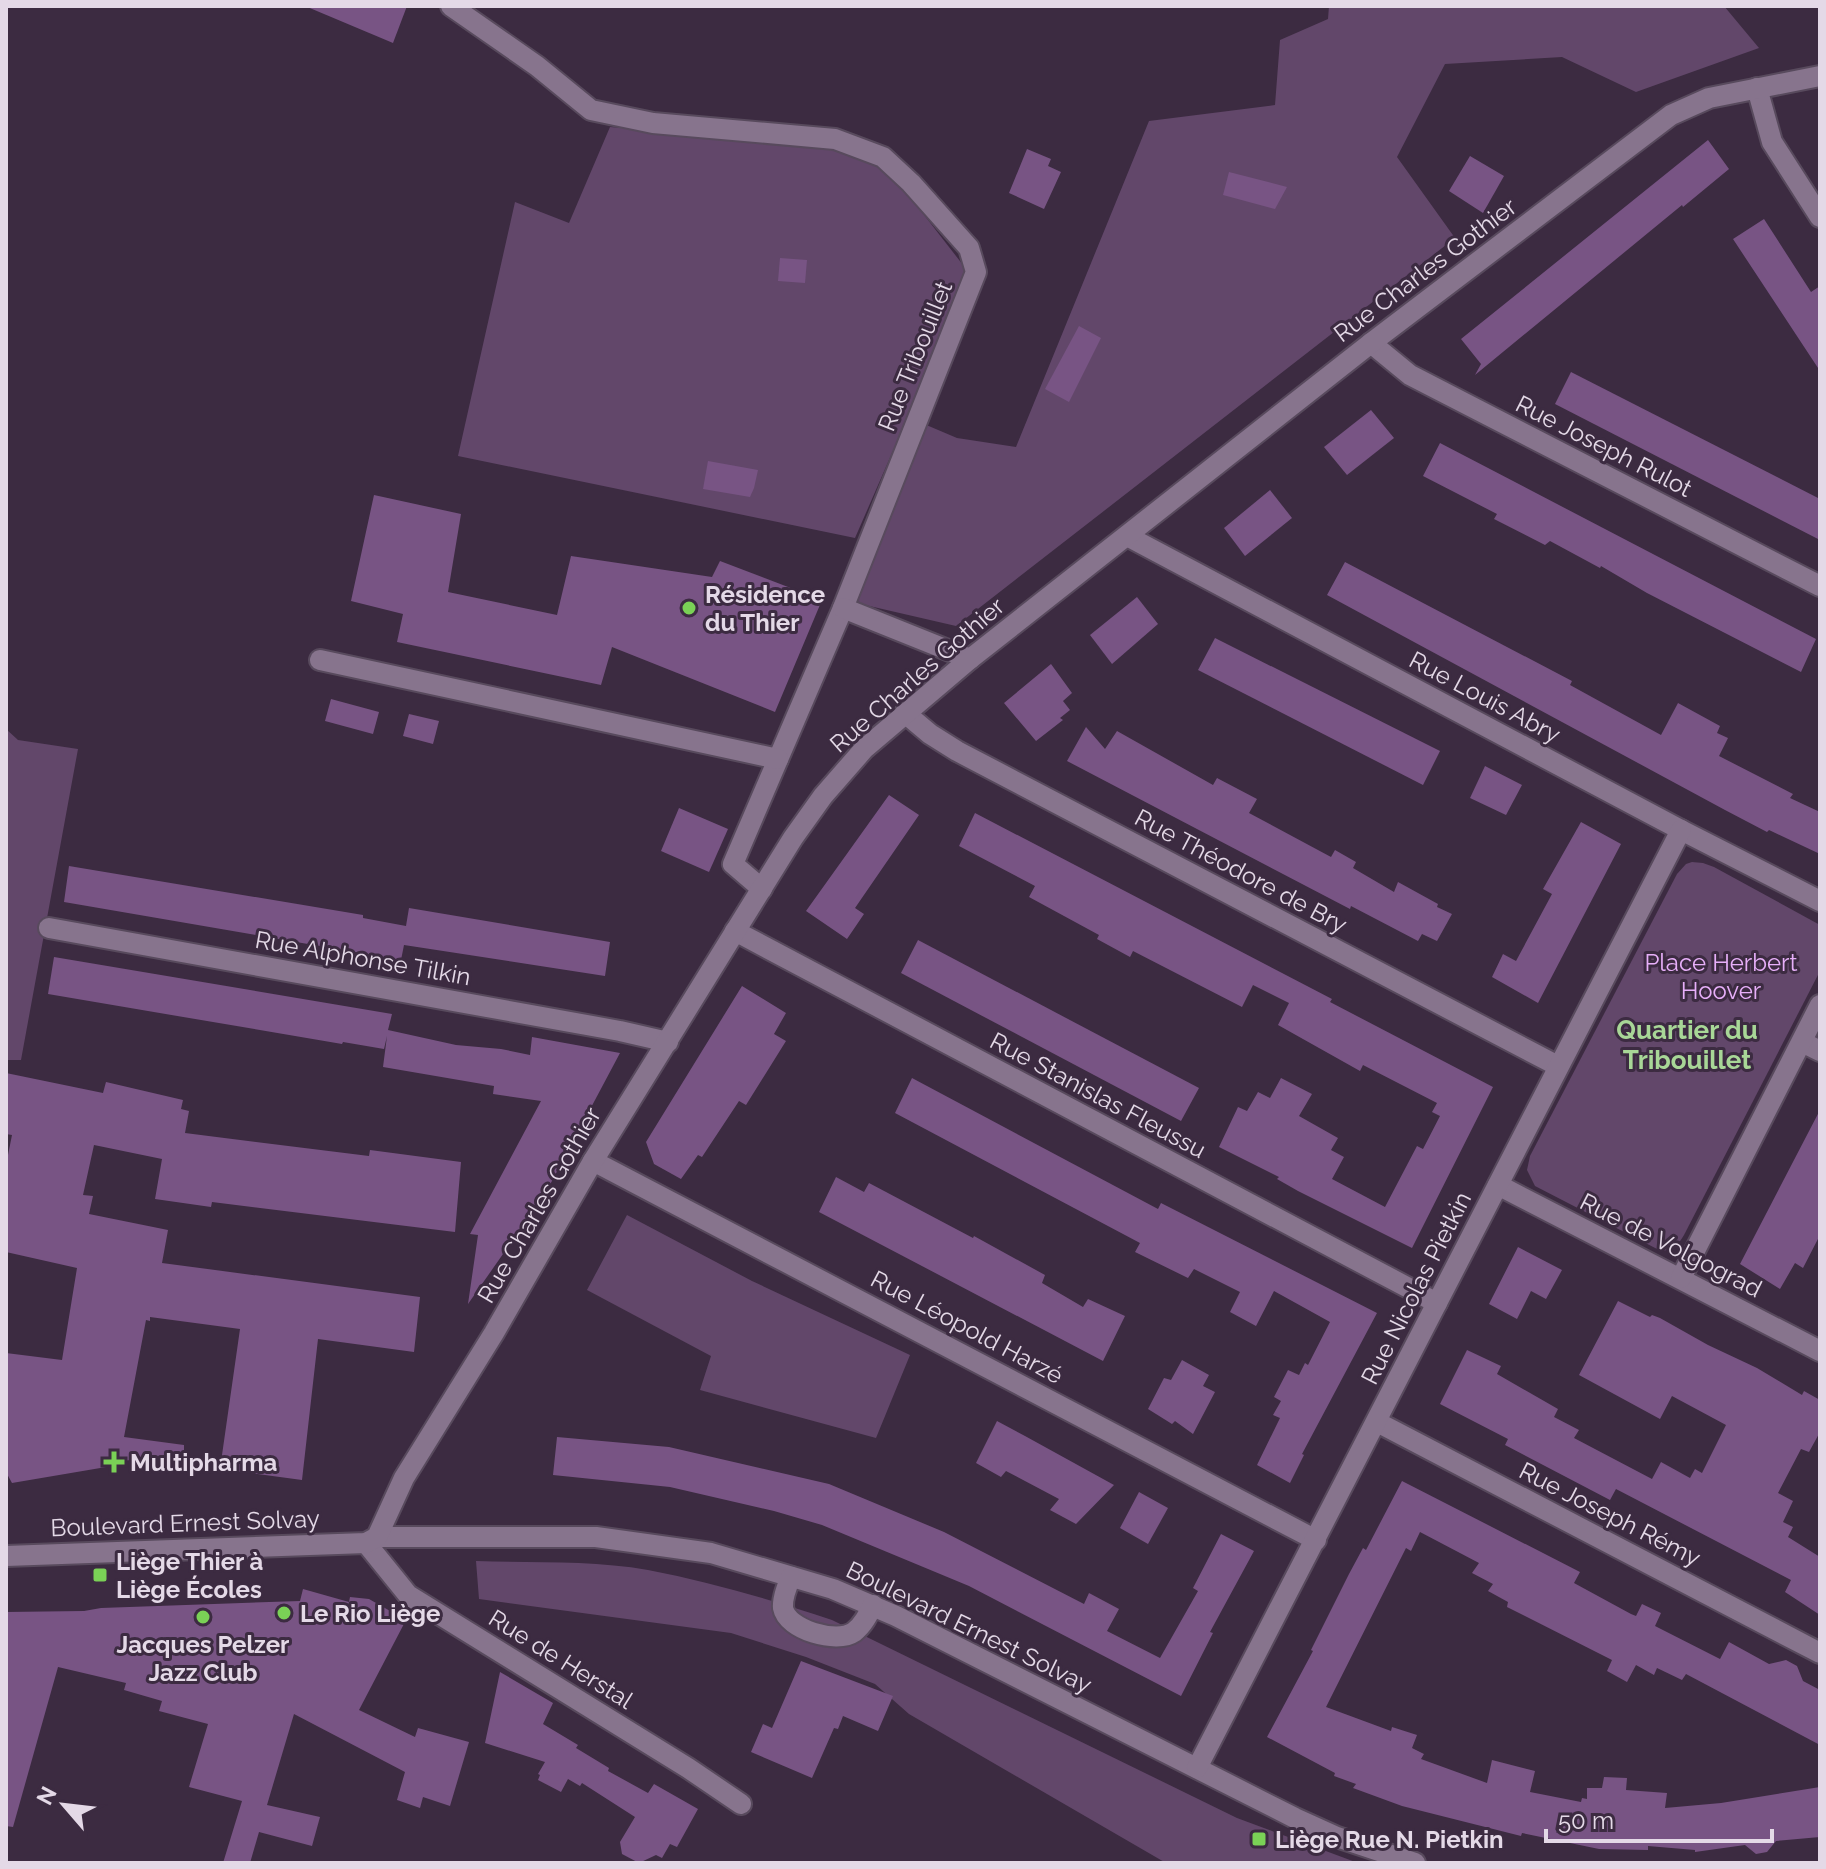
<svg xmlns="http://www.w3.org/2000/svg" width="1826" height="1869" font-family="Raleway,sans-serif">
  <rect width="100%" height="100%" fill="#3c2b41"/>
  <g fill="#62476a">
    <polygon points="1329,6 1724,6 1759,48 1636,92 1562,57 1445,64 1397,157 1455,238 956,626 852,602 924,424 957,438 1016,447 1149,121 1275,105 1280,40 1328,19"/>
    <polygon points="610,127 824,144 886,166 970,274 855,538 458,456 515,202 569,223"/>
    <polygon points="6,729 18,740 78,749 21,1060 6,1060"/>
    <path d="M1692,862L1703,863L1714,867L1820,925V971L1684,1235C1677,1246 1673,1252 1659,1250L1535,1186L1527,1170L1530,1156L1677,874L1686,864Z"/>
    <polygon points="627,1215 752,1281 910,1355 876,1438 700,1390 711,1356 587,1290"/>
    <path d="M476,1561C533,1563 593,1560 648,1570C711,1582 772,1600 832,1620L1237,1818L1358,1863H1166L909,1714L875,1684L806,1657L731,1633L479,1599Z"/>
  </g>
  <g fill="#785484">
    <polygon points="305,6 407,6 393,43"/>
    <polygon points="1708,140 1729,169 1683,207 1682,205 1475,375 1481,364 1461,339"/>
    <polygon points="1027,149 1051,159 1048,166 1061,172 1044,209 1009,193"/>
    <polygon points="1470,156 1504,176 1483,213 1449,191"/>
    <polygon points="1229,172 1287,187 1275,209 1223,195"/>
    <polygon points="1764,219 1811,292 1820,286 1820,371 1733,239"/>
    <polygon points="780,258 807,260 805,283 778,281"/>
    <polygon points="1079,326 1101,338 1069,402 1045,389"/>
    <polygon points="1571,372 1820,499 1820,540 1555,404"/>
    <polygon points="1371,410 1394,438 1347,475 1324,447"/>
    <polygon points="1440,443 1816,639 1801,672 1647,593 1601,566 1600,568 1550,541 1545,545 1494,519 1497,514 1423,476"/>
    <polygon points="708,461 758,470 754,488 750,497 703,489"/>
    <polygon points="1270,490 1292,518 1245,556 1224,528"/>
    <polygon points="374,495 461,514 448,592 557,615 571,556 712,577 720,561 822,600 775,712 612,647 601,685 397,642 403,614 351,601"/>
    <polygon points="1345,562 1572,681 1570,685 1661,735 1678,703 1720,726 1717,733 1728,738 1719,756 1793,794 1790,798 1820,812 1820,854 1769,830 1767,832 1725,810 1327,595"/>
    <polygon points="1137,597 1158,624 1112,664 1090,635"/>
    <polygon points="1215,638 1440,751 1423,785 1198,670"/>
    <polygon points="1051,664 1072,693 1063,701 1070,710 1060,718 1063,720 1036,741 1004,703"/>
    <polygon points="331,699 379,712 373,734 325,721"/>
    <polygon points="409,714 439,721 433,744 403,736"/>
    <polygon points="1086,727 1105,749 1117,731 1213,785 1217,778 1257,799 1249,813 1331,857 1335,850 1356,862 1353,868 1394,892 1398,882 1438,904 1437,907 1452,914 1437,941 1422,934 1418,941 1351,906 1350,909 1067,761"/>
    <polygon points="1485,766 1522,785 1506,815 1470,798"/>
    <polygon points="889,795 919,815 855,908 864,914 847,939 806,911"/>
    <polygon points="679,808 728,829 709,872 661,851"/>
    <polygon points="975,813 1332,999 1330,1002 1493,1087 1412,1248 1298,1191 1277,1179 1279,1177 1219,1147 1238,1107 1247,1111 1258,1092 1270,1098 1281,1078 1312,1094 1299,1116 1338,1138 1331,1150 1344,1157 1332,1179 1385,1207 1417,1146 1423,1149 1440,1116 1432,1112 1437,1103 1363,1065 1360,1071 1278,1025 1289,1003 1253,985 1242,1007 1133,951 1130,957 1097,939 1099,935 1029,897 1035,886 959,846"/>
    <polygon points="1581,822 1621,844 1538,1003 1492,977 1503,954 1516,961 1552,894 1543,889"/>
    <polygon points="69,866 363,915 363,918 406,926 409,908 610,942 605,976 404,945 401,960 64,902"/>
    <polygon points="918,940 1199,1088 1181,1121 901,973"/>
    <polygon points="54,957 392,1014 388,1030 456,1045 501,1049 530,1055 532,1037 620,1053 545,1194 468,1304 478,1235 470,1234 541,1101 493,1094 494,1086 383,1067 387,1036 384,1049 343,1042 342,1044 48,994"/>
    <polygon points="742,986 786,1013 774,1034 786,1041 746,1105 739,1101 702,1157 698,1155 681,1179 654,1164 646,1142"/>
    <polygon points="6,1073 103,1093 106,1082 183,1100 181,1109 189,1111 185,1133 369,1156 370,1150 461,1162 455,1232 212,1202 211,1207 155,1199 162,1159 94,1145 83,1195 93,1196 89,1214 168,1230 162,1263 420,1297 414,1352 318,1339 302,1480 220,1469 240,1329 150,1317 150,1321 146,1320 124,1437 184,1445 184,1456 119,1461 118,1465 12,1483 6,1472 6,1353 62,1360 77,1268 6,1252 6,1165 12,1135 6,1134"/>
    <polygon points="912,1078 1158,1209 1161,1203 1377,1313 1302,1454 1304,1455 1290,1483 1257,1465 1280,1418 1273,1415 1281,1401 1274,1397 1288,1370 1299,1375 1305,1363 1308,1365 1330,1322 1274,1291 1256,1326 1230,1312 1240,1292 1194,1269 1188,1278 1135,1252 1140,1243 895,1113"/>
    <polygon points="1820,1110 1820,1235 1803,1268 1795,1263 1780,1289 1740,1264"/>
    <polygon points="836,1177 864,1192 869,1183 973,1238 974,1236 1045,1275 1042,1283 1083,1307 1088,1299 1125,1316 1103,1361 819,1212"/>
    <polygon points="1518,1247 1562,1270 1546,1299 1531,1291 1517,1319 1489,1304"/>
    <polygon points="1618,1301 1650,1317 1652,1315 1660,1318 1708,1345 1757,1368 1802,1395 1804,1391 1820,1400 1820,1432 1809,1452 1801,1449 1778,1493 1793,1501 1783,1522 1793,1527 1788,1537 1820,1557 1820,1615 1785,1592 1791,1580 1616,1489 1610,1500 1505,1445 1508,1439 1440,1404 1467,1350 1501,1366 1497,1374 1558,1409 1554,1417 1579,1430 1574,1438 1652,1479 1661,1462 1690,1478 1695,1469 1702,1473 1726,1425 1672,1396 1660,1419 1579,1375"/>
    <polygon points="1182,1360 1209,1375 1203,1386 1215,1392 1193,1434 1175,1421 1172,1424 1148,1409 1164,1378 1171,1380"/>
    <polygon points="997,1421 1025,1436 1114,1485 1076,1524 1050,1510 1059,1499 1006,1471 1001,1477 976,1463"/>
    <polygon points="557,1437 669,1447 829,1484 944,1532 1084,1604 1089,1593 1119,1609 1107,1631 1160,1658 1198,1591 1193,1588 1221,1534 1254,1551 1210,1632 1213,1633 1181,1696 969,1586 822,1525 774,1511 670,1487 553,1475"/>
    <polygon points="1402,1481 1580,1572 1574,1583 1631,1614 1636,1616 1642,1604 1661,1613 1655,1626 1720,1659 1729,1642 1769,1664 1786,1660 1797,1666 1803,1681 1820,1690 1820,1745 1686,1674 1682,1680 1657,1668 1654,1675 1636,1665 1627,1682 1607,1671 1612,1660 1507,1607 1508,1602 1488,1591 1493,1584 1472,1573 1479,1563 1420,1532 1411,1551 1406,1548 1326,1707 1391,1731 1392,1727 1417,1735 1412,1748 1424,1754 1421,1759 1487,1783 1492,1760 1535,1771 1530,1792 1581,1802 1582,1798 1587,1799 1587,1788 1602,1788 1604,1777 1627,1778 1626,1790 1667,1793 1665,1808 1721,1803 1820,1787 1820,1837 1776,1841 1767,1852 1756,1854 1745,1845 1695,1852 1695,1850 1648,1846 1648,1850 1599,1849 1522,1833 1521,1836 1402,1806 1353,1788 1356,1784 1334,1776 1335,1773 1267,1737 1313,1651 1311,1650 1349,1574 1363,1548 1366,1550"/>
    <polygon points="1139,1492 1168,1508 1148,1544 1120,1528"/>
    <polygon points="303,1589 349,1602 350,1597 369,1599 406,1620 359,1710 415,1737 418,1728 469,1742 450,1806 423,1797 420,1808 397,1800 405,1772 294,1714 267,1805 320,1817 312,1846 259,1832 250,1863 223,1863 242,1801 189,1787 208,1724 159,1711 162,1701 124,1690 126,1683 58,1667 13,1827 6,1826 6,1612 84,1611 101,1608 300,1601"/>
    <polygon points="801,1661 893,1696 878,1731 843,1716 838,1729 834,1728 812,1778 751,1752 763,1724 772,1728"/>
    <polygon points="500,1672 553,1703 543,1724 578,1745 576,1748 609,1768 608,1771 648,1793 654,1784 698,1809 677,1847 670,1844 662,1858 656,1855 639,1863 622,1854 620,1842 635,1817 582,1783 580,1786 568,1779 561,1792 538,1780 540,1775 538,1774 545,1762 485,1743"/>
  </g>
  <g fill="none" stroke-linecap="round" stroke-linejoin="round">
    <defs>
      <g id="minor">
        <polyline points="451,6 537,66 591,110 653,123 835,139 883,157 911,183 969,248 976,272 843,608 733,864 762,889"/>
        <polyline points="1757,88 1772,142 1820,217"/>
        <polyline points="1371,343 1410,375 1820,586"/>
        <polyline points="1127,536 1681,830 1820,901"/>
        <polyline points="843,608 970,659"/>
        <polyline points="320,660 778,759"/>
        <polyline points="905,713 930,734 957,751 1558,1066"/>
        <polyline points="49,928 620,1031 668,1042"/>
        <polyline points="735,931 1437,1303"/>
        <polyline points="1802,1042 1820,1051"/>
        <polyline points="593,1161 1316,1540"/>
        <polyline points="1498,1185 1820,1351"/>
        <polyline points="1681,1278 1820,1005"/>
        <polyline points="1377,1422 1820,1653"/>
        <polyline points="377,1537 596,1537 711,1553 833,1589 896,1616 1295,1818 1337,1837 1415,1863"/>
        <polyline points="366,1543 408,1595 688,1768 741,1804"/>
        <polyline points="6,1556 366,1543 377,1537 404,1478 494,1333 593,1161 793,838 823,796 864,749 970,659 1371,343 1671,115 1709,98 1820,76"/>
        <path d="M791,1577C787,1586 782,1598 783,1608C787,1630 837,1644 854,1632C863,1625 868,1615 873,1605"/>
        <polyline points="1197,1768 1681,830"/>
      </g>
    </defs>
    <use href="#minor" stroke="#584a5d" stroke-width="24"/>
    <use href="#minor" stroke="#87748d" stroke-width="20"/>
  </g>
  <g fill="#7ad156" stroke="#3c2b41" stroke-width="3">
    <circle cx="689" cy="608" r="8"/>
    <path d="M110 1450h8v8h8v8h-8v8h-8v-8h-8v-8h8z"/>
    <rect x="92" y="1567" width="16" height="16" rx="4"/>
    <circle cx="284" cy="1613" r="8"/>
    <circle cx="203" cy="1617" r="8"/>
    <rect x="1251" y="1831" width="16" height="16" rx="4"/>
  </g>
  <g text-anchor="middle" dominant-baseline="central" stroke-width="6" stroke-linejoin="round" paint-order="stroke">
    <g font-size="24" fill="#e4d9e7" stroke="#3c2b41">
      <text transform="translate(1425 270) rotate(-37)">Rue Charles Gothier</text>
      <text transform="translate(915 356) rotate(-68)">Rue Tribouillet</text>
      <text transform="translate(1604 446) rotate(27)">Rue Joseph Rulot</text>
      <text transform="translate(917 675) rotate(-41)">Rue Charles Gothier</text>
      <text transform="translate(1485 697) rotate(28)">Rue Louis Abry</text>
      <text transform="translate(1241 871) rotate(28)">Rue Théodore de Bry</text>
      <text transform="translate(363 958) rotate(10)">Rue Alphonse Tilkin</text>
      <text transform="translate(1098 1095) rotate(28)">Rue Stanislas Fleussu</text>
      <text transform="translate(539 1205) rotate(-60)">Rue Charles Gothier</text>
      <text transform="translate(1671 1245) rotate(27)">Rue de Volgograd</text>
      <text transform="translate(1416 1288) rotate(-63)">Rue Nicolas Pietkin</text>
      <text transform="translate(967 1327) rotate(28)">Rue Léopold Harzé</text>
      <text transform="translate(1610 1514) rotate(27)">Rue Joseph Rémy</text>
      <text transform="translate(185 1523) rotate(-2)">Boulevard Ernest Solvay</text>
      <text transform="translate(969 1627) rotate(26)">Boulevard Ernest Solvay</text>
      <text transform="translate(561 1659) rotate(32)">Rue de Herstal</text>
    </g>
    <g font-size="24" font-weight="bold" fill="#e4d9e7" stroke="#3c2b41" text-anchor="start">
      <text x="705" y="594">Résidence<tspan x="705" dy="28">du Thier</tspan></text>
      <text x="130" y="1462">Multipharma</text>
      <text x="116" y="1561">Liège Thier à<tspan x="116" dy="28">Liège Écoles</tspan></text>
      <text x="300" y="1613">Le Rio Liège</text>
      <text x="203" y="1644" text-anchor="middle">Jacques Pelzer<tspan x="203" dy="28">Jazz Club</tspan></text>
      <text x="1275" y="1839">Liège Rue N. Pietkin</text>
    </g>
    <g font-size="24" fill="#e7aff9" stroke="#3c2b41">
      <text x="1721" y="962">Place Herbert<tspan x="1721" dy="28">Hoover</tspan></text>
    </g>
    <g font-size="26" font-weight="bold" fill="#a8d797" stroke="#3c2b41">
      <text x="1687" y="1030">Quartier du<tspan x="1687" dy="30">Tribouillet</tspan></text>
    </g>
  </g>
  <rect width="1826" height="1869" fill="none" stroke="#e4d9e7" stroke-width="16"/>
  <g transform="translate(64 1805) rotate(298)" stroke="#3c2b41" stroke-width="6" paint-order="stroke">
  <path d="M0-6L14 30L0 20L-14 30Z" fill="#e4d9e7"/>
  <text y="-12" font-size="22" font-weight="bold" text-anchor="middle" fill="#e4d9e7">N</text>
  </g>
  <path d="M1546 1829v12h226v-12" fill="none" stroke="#e4d9e7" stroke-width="4"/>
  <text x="1558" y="1829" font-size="24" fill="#e4d9e7" stroke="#3c2b41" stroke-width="6" paint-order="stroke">50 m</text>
</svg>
